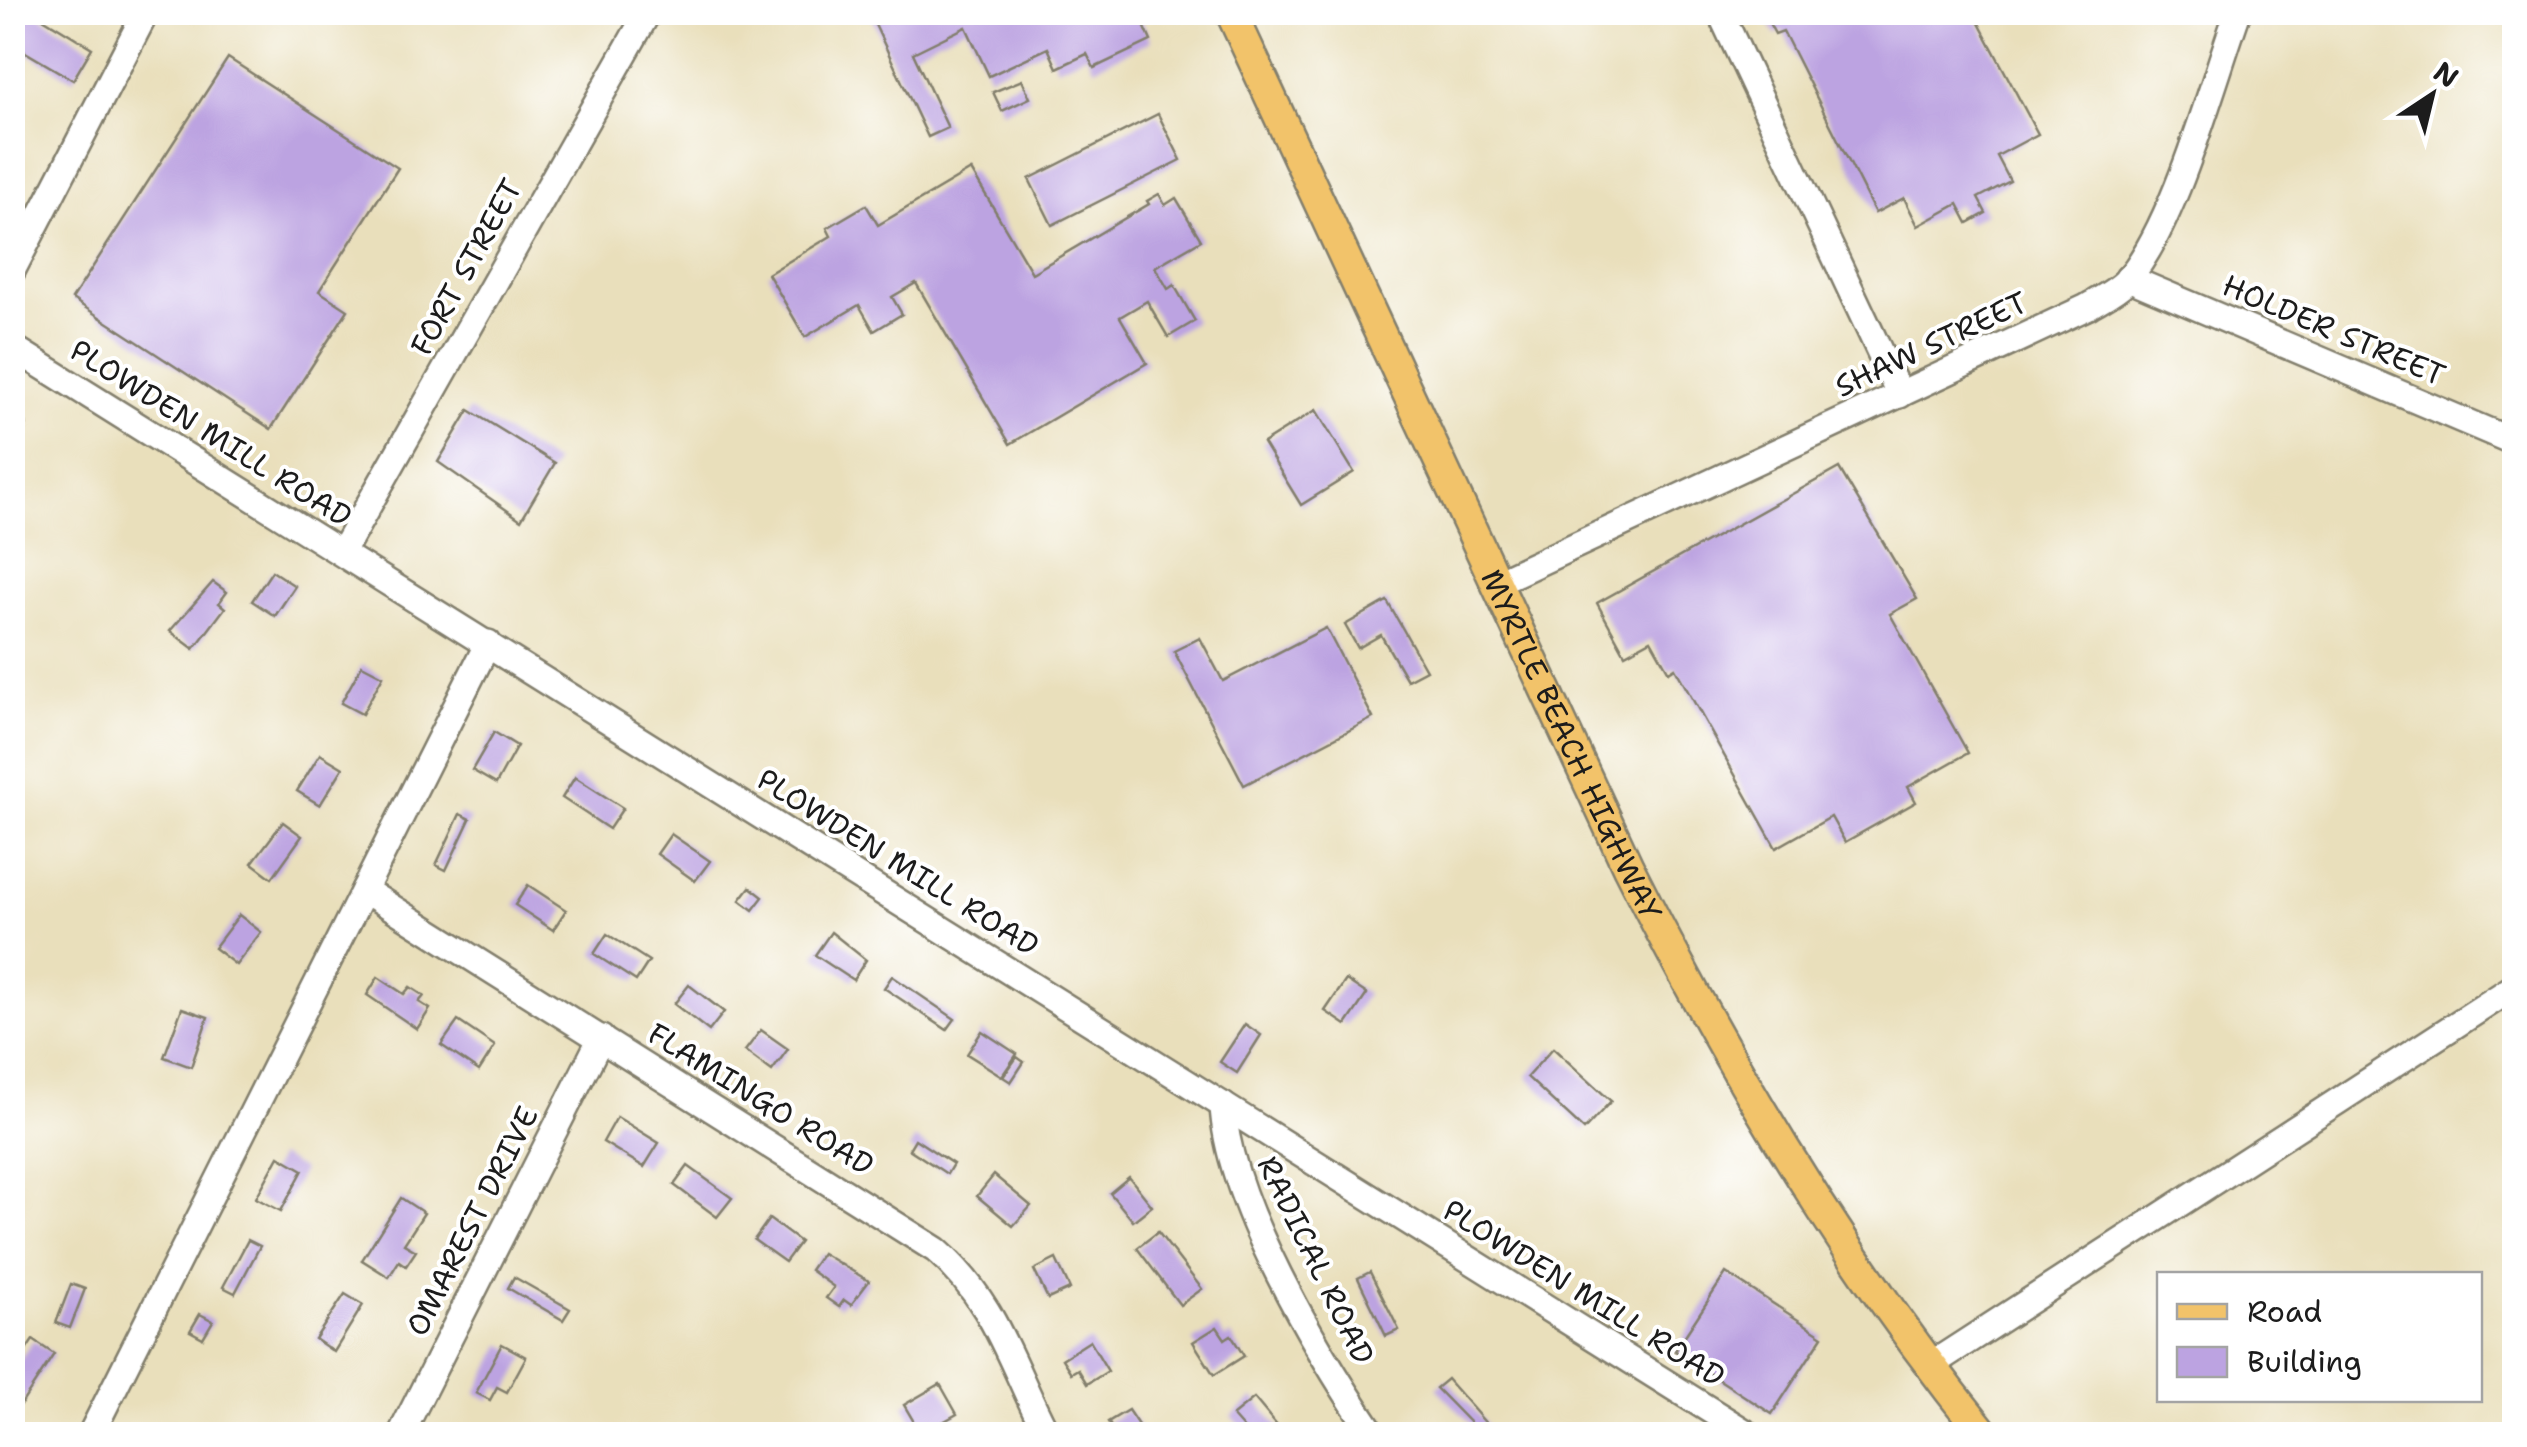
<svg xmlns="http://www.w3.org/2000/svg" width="2527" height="1447" font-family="'Shantell Sans',sans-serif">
  <rect width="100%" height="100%" fill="#fff"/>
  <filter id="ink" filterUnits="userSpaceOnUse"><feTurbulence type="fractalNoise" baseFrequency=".01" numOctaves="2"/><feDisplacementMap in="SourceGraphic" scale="20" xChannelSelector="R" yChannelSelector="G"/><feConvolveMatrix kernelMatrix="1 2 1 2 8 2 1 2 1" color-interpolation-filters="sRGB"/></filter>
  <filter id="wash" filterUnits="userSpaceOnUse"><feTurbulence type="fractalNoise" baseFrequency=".0048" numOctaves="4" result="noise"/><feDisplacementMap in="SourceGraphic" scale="40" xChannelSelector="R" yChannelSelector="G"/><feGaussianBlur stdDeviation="2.25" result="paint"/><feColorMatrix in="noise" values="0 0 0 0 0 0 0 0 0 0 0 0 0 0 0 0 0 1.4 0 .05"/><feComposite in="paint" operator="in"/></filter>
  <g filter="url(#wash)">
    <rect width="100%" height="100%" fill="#e9dfbb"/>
    <g id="blocks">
      <g fill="#bca3e1">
        <polygon points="12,12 33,12 92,48 73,80 15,46 12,50"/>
        <polygon points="869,12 1138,12 1151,41 1094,68 1087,54 1057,68 1048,48 989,76 966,27 913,53 948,128 928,137"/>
        <polygon points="1763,12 1973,12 2038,134 1997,156 2010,181 1978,198 1986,213 1968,223 1958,204 1918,226 1904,198 1875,213 1783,31 1775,34"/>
        <polygon points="228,58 398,168 319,291 348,310 271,429 72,299"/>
        <polygon points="1022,80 1030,98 1002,111 993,92"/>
        <polygon points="1158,114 1181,160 1052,225 1029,179"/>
        <polygon points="971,170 1032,273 1149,204 1147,201 1159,194 1165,205 1176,198 1201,240 1155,267 1168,289 1174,285 1195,321 1168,337 1147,301 1120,317 1147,363 1010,444 916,283 892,297 902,314 874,331 859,305 805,337 768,274 831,236 827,228 866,205 878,225"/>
        <polygon points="469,410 555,463 521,520 438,462"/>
        <polygon points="1316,410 1354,472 1301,505 1263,443"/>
        <polygon points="12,416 26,423 15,444 12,443"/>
        <polygon points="1839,468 1917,599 1890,614 1968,753 1908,787 1916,802 1845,842 1831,817 1776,848 1675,668 1669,672 1651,640 1625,654 1597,603"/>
        <polygon points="272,571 295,586 275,616 252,601"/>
        <polygon points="213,582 227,592 219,603 225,608 194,649 170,631"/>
        <polygon points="1387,601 1426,670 1407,680 1381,635 1358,648 1345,625"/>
        <polygon points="1326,628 1373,718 1244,785 1174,651 1200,638 1223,681"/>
        <polygon points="362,665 383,676 362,714 341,703"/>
        <polygon points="494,732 517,746 496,784 472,770"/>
        <polygon points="320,754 343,768 320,805 297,791"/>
        <polygon points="575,777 623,808 609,829 562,798"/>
        <polygon points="460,814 470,819 446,870 436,865"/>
        <polygon points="283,822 302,836 272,878 252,863"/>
        <polygon points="671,834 710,861 695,881 657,854"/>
        <polygon points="528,885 566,910 553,930 515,905"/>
        <polygon points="750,887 763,897 753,910 740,900"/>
        <polygon points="239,915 261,932 236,965 214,948"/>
        <polygon points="831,932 866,960 853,980 815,955"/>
        <polygon points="607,934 649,961 636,981 594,954"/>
        <polygon points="892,976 955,1019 947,1030 884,988"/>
        <polygon points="378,977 404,994 410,987 424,996 419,1002 430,1009 417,1029 367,995"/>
        <polygon points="1346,980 1367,994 1346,1025 1325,1011"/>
        <polygon points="689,985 724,1012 709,1031 674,1004"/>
        <polygon points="182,1008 208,1017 191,1067 164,1057"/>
        <polygon points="458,1021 495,1046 479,1071 441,1045"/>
        <polygon points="1245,1024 1261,1035 1237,1073 1220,1062"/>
        <polygon points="761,1030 788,1049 772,1071 745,1051"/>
        <polygon points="982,1031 1017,1054 1002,1076 967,1054"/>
        <polygon points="1553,1048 1611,1101 1584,1130 1527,1077"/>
        <polygon points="1017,1057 1024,1062 1011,1082 1003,1077"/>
        <polygon points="617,1117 659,1143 644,1167 603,1142"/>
        <polygon points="915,1139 953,1164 947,1174 909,1149"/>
        <polygon points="279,1156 303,1170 281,1211 256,1198"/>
        <polygon points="688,1166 732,1198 717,1217 674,1185"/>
        <polygon points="994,1175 1031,1206 1013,1226 977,1196"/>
        <polygon points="1129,1177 1152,1206 1133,1221 1110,1193"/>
        <polygon points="401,1198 424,1213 404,1244 416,1251 406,1266 399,1261 389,1277 362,1260"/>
        <polygon points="769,1219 800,1242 785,1262 754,1240"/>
        <polygon points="1158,1232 1202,1289 1180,1305 1137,1248"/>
        <polygon points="248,1240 260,1246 235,1293 223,1287"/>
        <polygon points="822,1253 869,1281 851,1305 844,1300 839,1307 826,1298 834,1287 810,1270"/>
        <polygon points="1056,1259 1070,1289 1048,1299 1034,1270"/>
        <polygon points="1370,1272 1399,1330 1386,1336 1358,1278"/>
        <polygon points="1726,1273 1823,1336 1772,1414 1675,1351"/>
        <polygon points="514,1277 570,1309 563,1320 508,1288"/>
        <polygon points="71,1284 85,1289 70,1328 56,1323"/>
        <polygon points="345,1294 363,1305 334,1352 315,1339"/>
        <polygon points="200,1314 213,1321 203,1338 190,1331"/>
        <polygon points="1217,1327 1225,1339 1231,1335 1244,1356 1214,1375 1193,1342"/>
        <polygon points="33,1340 54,1354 18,1409 12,1406 12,1371"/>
        <polygon points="1090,1341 1108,1371 1087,1384 1078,1369 1071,1373 1062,1359"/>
        <polygon points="502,1344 526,1357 507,1392 497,1387 490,1400 476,1393"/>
        <polygon points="1447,1379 1489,1427 1481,1434 1436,1388"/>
        <polygon points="940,1384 957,1414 921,1434 904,1405"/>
        <polygon points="1254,1398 1284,1434 1248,1434 1232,1416"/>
        <polygon points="1128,1410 1144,1434 1116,1434 1108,1422"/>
      </g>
    </g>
  </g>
  <g filter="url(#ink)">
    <use href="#blocks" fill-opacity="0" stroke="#827e6c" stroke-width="2.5"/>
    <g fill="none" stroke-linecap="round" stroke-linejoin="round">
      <defs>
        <g id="minor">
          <polyline points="1720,12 1900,395"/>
          <polyline points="12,271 146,12"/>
          <polyline points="2128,278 2514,442"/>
          <polyline points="12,347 1748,1434"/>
          <polyline points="342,552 648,12"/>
          <path d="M1495,583L2087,307C2100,299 2115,292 2126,281C2174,228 2212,84 2238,12"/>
          <path d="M364,890L936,1250C997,1303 1011,1366 1047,1434"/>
          <path d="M1223,1105C1227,1201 1319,1354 1373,1434"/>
          <polyline points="1929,1366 2514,987"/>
          <polyline points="91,1434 488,643"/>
          <polyline points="401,1434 601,1038"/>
        </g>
        <g id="major">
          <path id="s1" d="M1231,12L1628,867C1728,1066 1844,1261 1984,1434"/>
        </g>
      </defs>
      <use href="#minor" stroke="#827e6c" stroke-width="30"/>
      <use href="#major" stroke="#827e6c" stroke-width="35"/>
      <use href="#minor" stroke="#fff" stroke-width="25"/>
      <use href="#major" stroke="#f2c36a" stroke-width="30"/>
    </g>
  </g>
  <g text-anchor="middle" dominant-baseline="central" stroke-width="8" stroke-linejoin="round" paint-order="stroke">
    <g font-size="30" fill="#1c1c1c" stroke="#fff">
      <text transform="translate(466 267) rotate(-61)">FORT STREET</text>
      <text transform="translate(2334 330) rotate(23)">HOLDER STREET</text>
      <text transform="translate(1931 344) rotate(-25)">SHAW STREET</text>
      <text transform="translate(211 433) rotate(32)">PLOWDEN MILL ROAD</text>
      <text stroke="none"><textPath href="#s1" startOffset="808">MYRTLE BEACH HIGHWAY</textPath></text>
      <text transform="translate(898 862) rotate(32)">PLOWDEN MILL ROAD</text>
      <text transform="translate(761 1099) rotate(32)">FLAMINGO ROAD</text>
      <text transform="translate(472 1221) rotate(-63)">OMAREST DRIVE</text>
      <text transform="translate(1316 1260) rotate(64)">RADICAL ROAD</text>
      <text transform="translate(1584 1293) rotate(32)">PLOWDEN MILL ROAD</text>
    </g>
  </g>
  <rect width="2527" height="1447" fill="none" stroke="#fff" stroke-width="50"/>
  <rect x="2157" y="1272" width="325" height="130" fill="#ffffff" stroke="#a4a4a4" stroke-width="2.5"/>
  <rect x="2177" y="1304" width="50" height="15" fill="#f2c36a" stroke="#a4a4a4" stroke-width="2.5"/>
  <text x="2247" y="1322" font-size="30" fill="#1c1c1c">Road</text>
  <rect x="2177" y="1347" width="50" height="30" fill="#bca3e1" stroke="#a4a4a4" stroke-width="2.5"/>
  <text x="2247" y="1372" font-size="30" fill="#1c1c1c">Building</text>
  <g transform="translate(2432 95) rotate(35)" stroke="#ffffff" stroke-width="8" paint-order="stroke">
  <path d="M0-8L18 38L0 25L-18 38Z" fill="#1c1c1c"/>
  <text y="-15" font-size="28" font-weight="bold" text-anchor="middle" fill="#1c1c1c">N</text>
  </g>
</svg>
